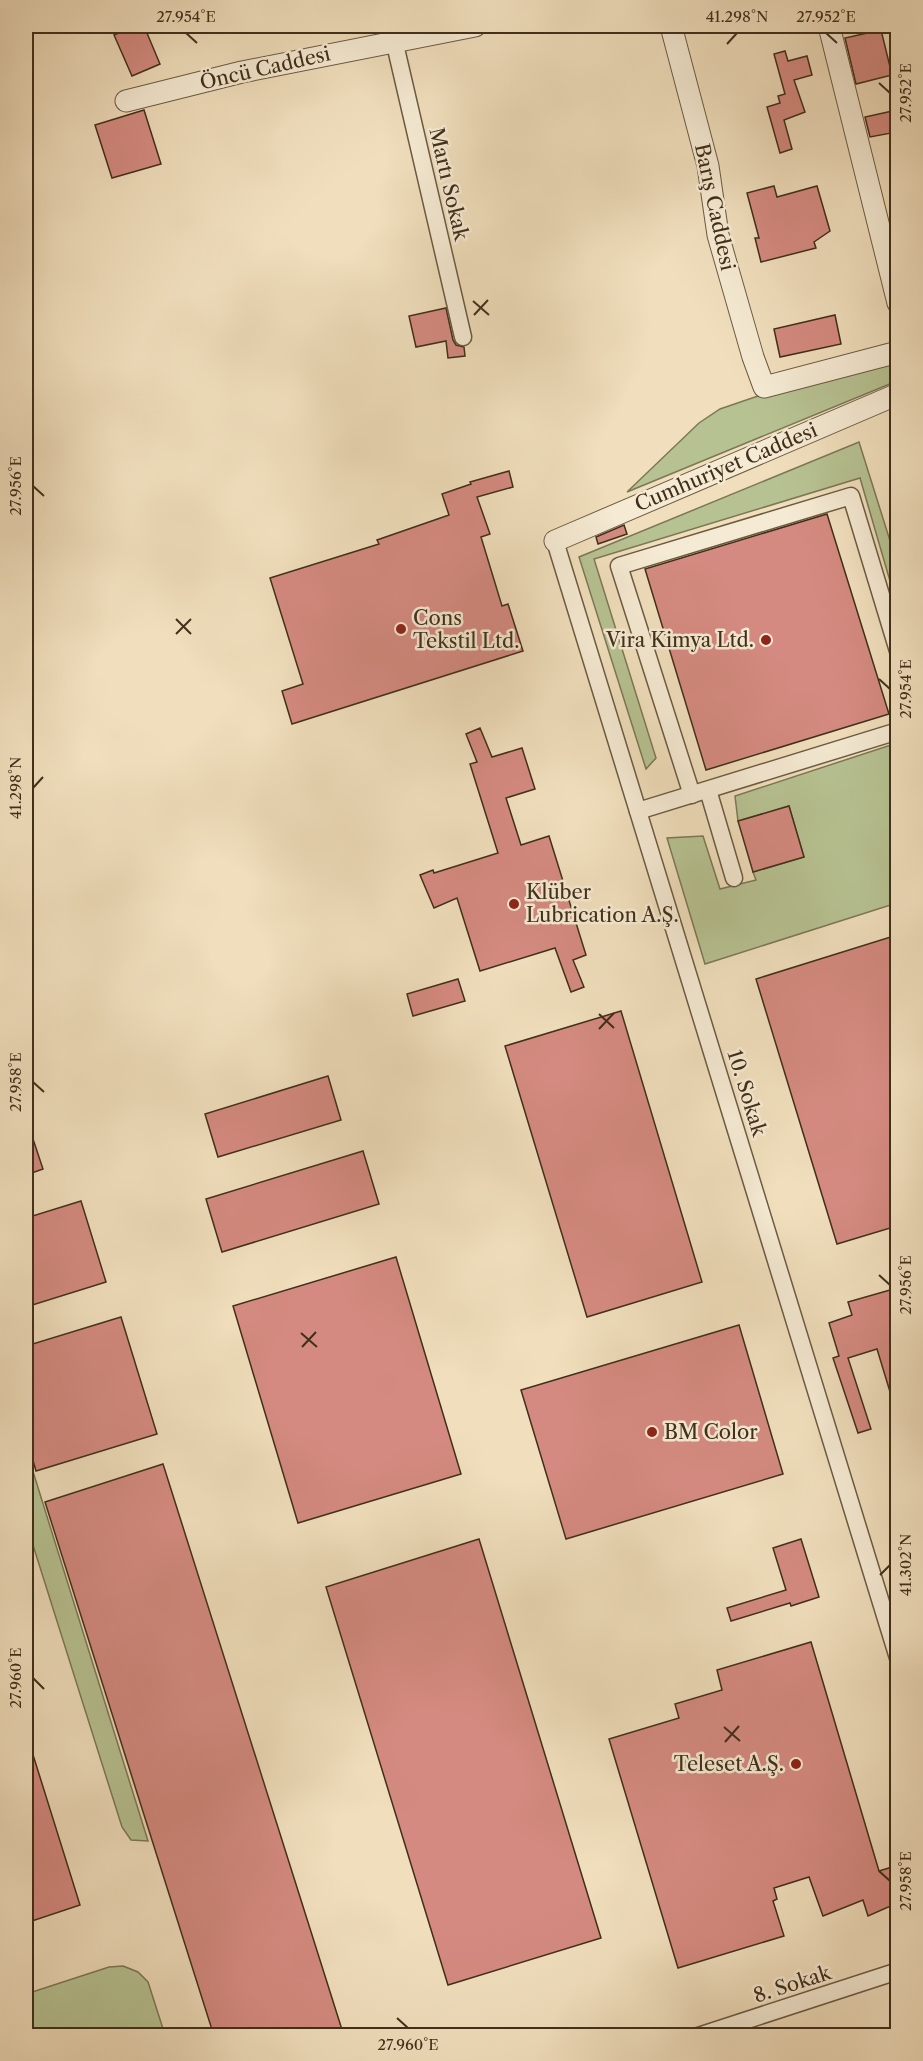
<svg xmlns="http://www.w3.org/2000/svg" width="923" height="2061" font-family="'Libre Caslon Text',serif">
  <rect width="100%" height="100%" fill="#f0debc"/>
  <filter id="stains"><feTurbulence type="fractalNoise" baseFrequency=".00333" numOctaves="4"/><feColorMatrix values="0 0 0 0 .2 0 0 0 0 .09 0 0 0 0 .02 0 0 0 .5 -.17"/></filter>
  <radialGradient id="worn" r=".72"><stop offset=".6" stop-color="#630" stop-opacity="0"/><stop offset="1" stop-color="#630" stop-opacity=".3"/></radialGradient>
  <g fill="#b7c292" stroke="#7c7856" stroke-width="1.5">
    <polygon points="897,362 897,381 627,492 699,423 720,409 755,397"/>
    <polygon points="859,442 897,563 897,605 860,478 594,559 656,758 646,769 579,557"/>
    <polygon points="897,743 897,903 705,964 667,838 703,836 720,889 756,880 753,872 804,857 789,806 738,821 735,796"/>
    <polygon points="26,1449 148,1841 131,1840 122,1827 26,1523"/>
    <polygon points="123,1966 138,1972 148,1982 165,2035 26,2035 26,1994 109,1967"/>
  </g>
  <g fill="#d48a80" stroke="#402f1a" stroke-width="1.5">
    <polygon points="135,26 144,26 160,64 132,76 114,35"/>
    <polygon points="881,30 892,75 856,84 845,38"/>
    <polygon points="785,51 788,61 807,56 812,75 794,80 805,112 784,120 792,149 780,153 767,107 780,103 778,96 785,94 774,54"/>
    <polygon points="144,110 161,164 112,178 95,125"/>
    <polygon points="897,110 897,132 870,137 865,117"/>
    <polygon points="774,186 777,197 817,186 830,231 814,242 816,248 761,262 755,238 759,238 747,193"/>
    <polygon points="446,308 453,340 456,345 464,347 465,356 448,358 446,341 416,347 409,316"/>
    <polygon points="835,315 841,344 780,357 774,329"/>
    <polygon points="509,471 513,487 477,497 490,534 481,537 502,606 508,604 523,651 292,724 282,691 303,684 270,578 379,544 377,540 449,515 442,494 471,484 470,482"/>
    <polygon points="827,514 889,714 706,770 645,569"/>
    <polygon points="624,525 627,534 598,544 596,537"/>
    <polygon points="480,728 492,757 522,748 535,789 506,798 521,845 549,836 586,955 573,960 584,987 571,992 555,948 480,971 457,898 434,908 420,875 433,870 434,873 498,853 470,764 477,762 466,734"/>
    <polygon points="789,806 804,857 753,872 738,821"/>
    <polygon points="897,935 897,1226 837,1244 756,979"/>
    <polygon points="458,979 465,1001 413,1016 407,994"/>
    <polygon points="621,1011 702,1282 587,1317 505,1046"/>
    <polygon points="328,1076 341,1120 218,1157 205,1114"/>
    <polygon points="26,1124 28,1124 43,1169 26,1175"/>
    <polygon points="363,1151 379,1204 222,1252 206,1199"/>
    <polygon points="81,1201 106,1282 26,1307 26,1218"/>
    <polygon points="396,1257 461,1474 298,1523 233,1306"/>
    <polygon points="897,1288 897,1405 894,1405 877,1349 848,1358 871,1429 858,1433 833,1358 839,1356 829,1323 852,1315 848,1302"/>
    <polygon points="121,1317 157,1434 36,1471 26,1436 26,1346"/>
    <polygon points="739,1325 783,1474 566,1539 521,1390"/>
    <polygon points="163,1464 344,2036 214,2036 45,1502"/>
    <polygon points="479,1539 601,1938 448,1985 326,1587"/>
    <polygon points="801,1539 819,1597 791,1606 790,1603 731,1621 727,1608 786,1590 773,1548"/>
    <polygon points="811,1642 879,1871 892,1867 897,1887 897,1897 893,1905 868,1916 863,1900 823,1916 809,1877 774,1888 777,1899 773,1901 784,1936 678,1968 609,1739 679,1718 675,1704 722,1690 717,1670"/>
    <polygon points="29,1742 80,1905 26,1923 26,1743"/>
  </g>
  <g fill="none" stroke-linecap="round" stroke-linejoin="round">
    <defs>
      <g id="minor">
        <polyline points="394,40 463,337"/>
        <polyline points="555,541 898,1658"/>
        <polyline points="708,790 734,878"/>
        <polyline points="692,795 619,566 851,496 898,651"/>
        <polyline points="638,811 898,731"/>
        <polyline points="698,2036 898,1971"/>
      </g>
      <g id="tertiary">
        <polyline points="671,26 708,166 718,235 753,357 764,387 898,352"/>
        <polyline points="829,26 898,303"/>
        <polyline points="126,101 242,72 475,26"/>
        <polyline points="555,541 898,394"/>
      </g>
    </defs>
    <use href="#minor" stroke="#6c5b42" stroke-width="19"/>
    <use href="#tertiary" stroke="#6c5b42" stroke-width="23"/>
    <use href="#minor" stroke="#f5ead3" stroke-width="16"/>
    <use href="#tertiary" stroke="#f5ead3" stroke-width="21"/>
  </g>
  <path fill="none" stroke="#402f1a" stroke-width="2" d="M186,33L197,43M826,33L837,43M727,44L737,33M879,83L890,93M473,301L489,315M474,315L488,300M33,486L44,496M176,619L191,634M176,634L191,619M879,679L890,689M33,788L43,777M599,1014L614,1028M599,1029L614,1013M33,1082L44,1092M879,1275L890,1285M301,1333L317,1347M302,1347L316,1332M880,1575L890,1565M33,1678L44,1689M724,1727L740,1741M725,1742L739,1726M879,1871L890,1881M397,2018L408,2028"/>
  <g fill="#8f2418" stroke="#f5ead3" stroke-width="2">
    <circle cx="401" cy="629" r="6"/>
    <circle cx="766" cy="640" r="6"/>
    <circle cx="514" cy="904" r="6"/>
    <circle cx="652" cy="1432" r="6"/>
    <circle cx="796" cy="1764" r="6"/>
  </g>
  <g text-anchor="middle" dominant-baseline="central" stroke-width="5" stroke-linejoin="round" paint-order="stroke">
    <g font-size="20" fill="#402f1a" stroke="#f5ead3">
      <text transform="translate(265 68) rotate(-13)">Öncü Caddesi</text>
      <text transform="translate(449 184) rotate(77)">Martı Sokak</text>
      <text transform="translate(715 207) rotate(78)">Barış Caddesi</text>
      <text transform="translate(726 467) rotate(-23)">Cumhuriyet Caddesi</text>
      <text transform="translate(747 1093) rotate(73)">10. Sokak</text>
      <text transform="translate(792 1984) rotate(-18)">8. Sokak</text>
    </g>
    <g font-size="20" fill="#402f1a" stroke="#f5ead3" text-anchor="start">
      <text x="413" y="618">Cons<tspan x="413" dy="23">Tekstil Ltd.</tspan></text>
      <text x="754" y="640" text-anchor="end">Vira Kimya Ltd.</text>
      <text x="526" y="892">Klüber<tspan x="526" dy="23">Lubrication A.Ş.</tspan></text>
      <text x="664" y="1432">BM Color</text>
      <text x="784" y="1764" text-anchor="end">Teleset A.Ş.</text>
    </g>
  </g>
  <rect width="923" height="2061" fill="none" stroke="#f0debc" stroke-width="66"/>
  <rect x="33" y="33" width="857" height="1995" fill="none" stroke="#402f1a" stroke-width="2"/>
  <g font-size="15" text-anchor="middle" fill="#402f1a">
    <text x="186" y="22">27.954°E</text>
    <text x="737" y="22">41.298°N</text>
    <text x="826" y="22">27.952°E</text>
    <text transform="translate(906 93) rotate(-90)" y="5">27.952°E</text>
    <text transform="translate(16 486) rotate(-90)" y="5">27.956°E</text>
    <text transform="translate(906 689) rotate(-90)" y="5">27.954°E</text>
    <text transform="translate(16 788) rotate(-90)" y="5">41.298°N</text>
    <text transform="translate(16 1082) rotate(-90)" y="5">27.958°E</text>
    <text transform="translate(906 1285) rotate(-90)" y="5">27.956°E</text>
    <text transform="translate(906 1565) rotate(-90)" y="5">41.302°N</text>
    <text transform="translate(16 1678) rotate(-90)" y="5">27.960°E</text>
    <text transform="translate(906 1881) rotate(-90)" y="5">27.958°E</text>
    <text x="408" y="2050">27.960°E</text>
  </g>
  <rect width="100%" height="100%" filter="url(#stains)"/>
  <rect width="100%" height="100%" fill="url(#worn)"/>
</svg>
